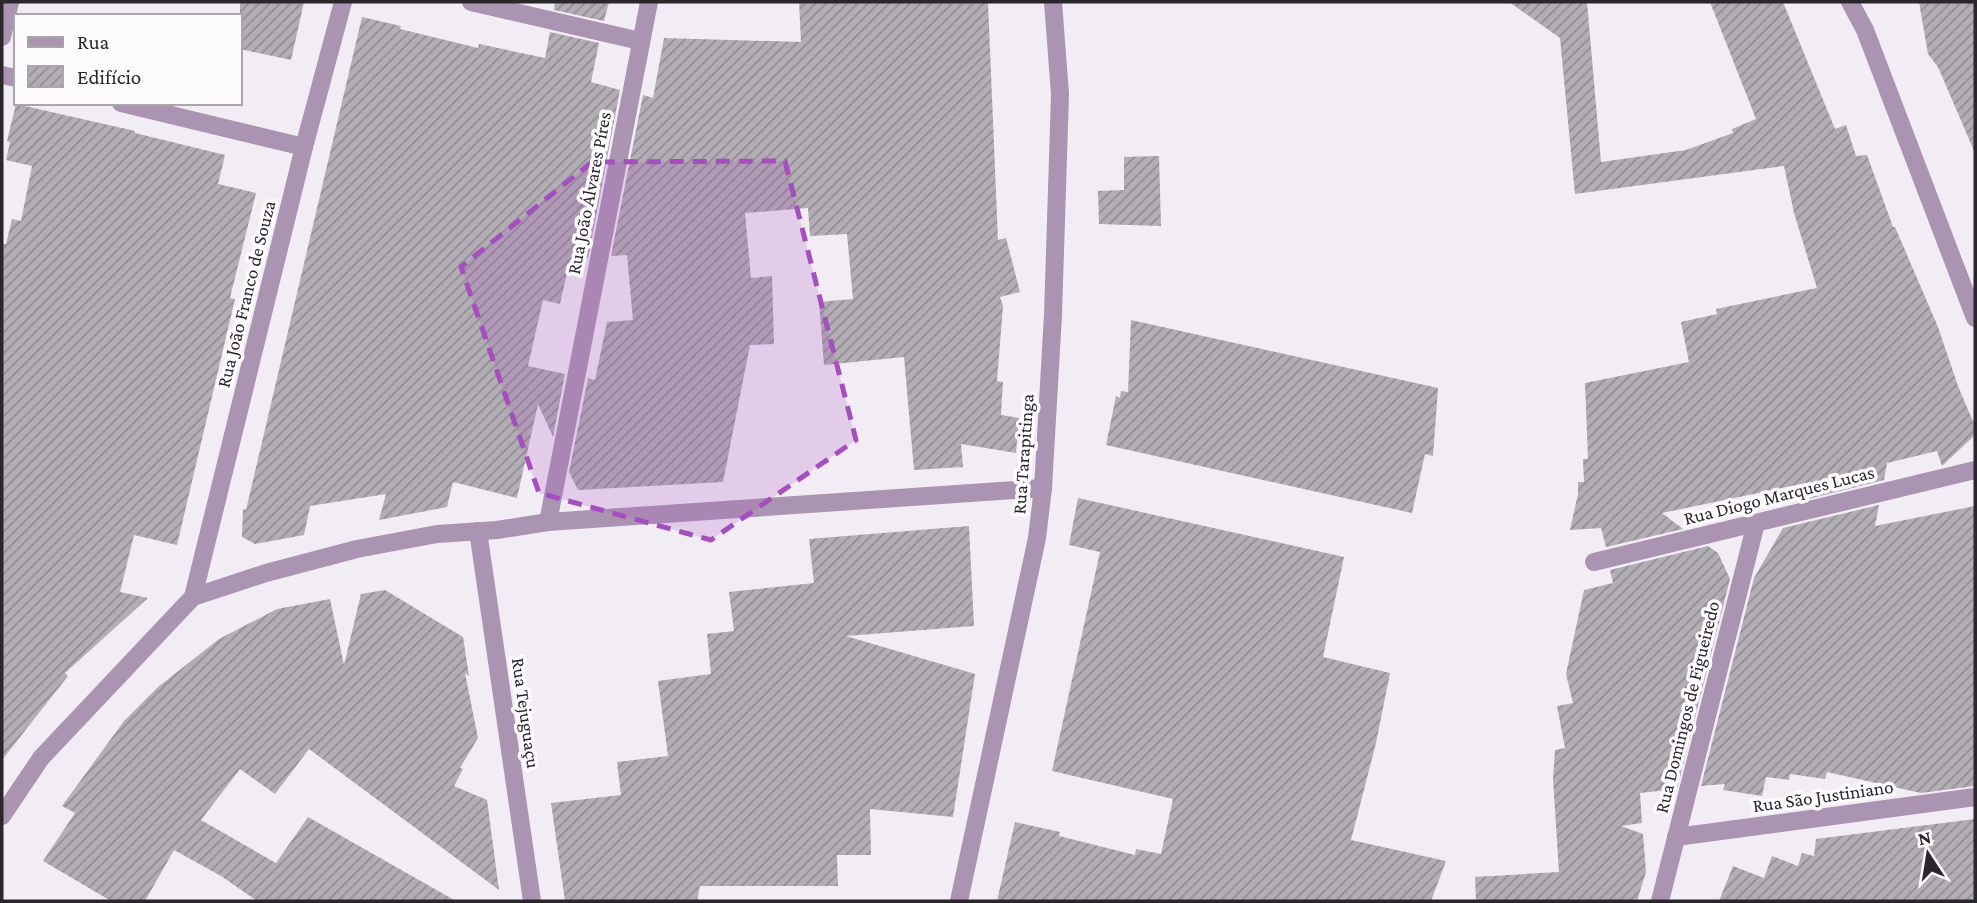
<svg xmlns="http://www.w3.org/2000/svg" width="1977" height="903" font-family="'Crimson Pro',serif">
  <defs>
    <pattern id="building-hatch" width="6" height="6" patternUnits="userSpaceOnUse" patternTransform="scale(1.75)"><rect width="6" height="6" fill="#b3adb5"/><path d="M-1 1l2-2M0 6l6-6M5 7l2-2" fill="none" stroke="#928d93"/></pattern>
  </defs>
  <rect width="100%" height="100%" fill="#f2ecf4"/>
  <g fill="url(#building-hatch)">
    <polygon points="240,2 304,2 291,60 240,49"/>
    <polygon points="555,2 609,2 604,21 554,10"/>
    <polygon points="799,2 988,2 998,240 1006,238 1020,292 1000,297 1003,306 997,381 1003,382 1001,415 1019,418 1016,453 961,444 963,467 914,470 904,357 824,365 819,302 853,299 847,234 810,236 808,208 745,213 751,278 772,276 774,344 750,345 723,482 578,490 569,472 588,378 595,380 607,322 633,320 627,255 611,256 643,95 653,98 664,38 801,42"/>
    <polygon points="1509,2 1587,2 1601,162 1686,150 1733,133 1732,129 1756,119 1710,2 1783,2 1835,129 1846,125 1856,156 1867,155 1893,227 1895,227 1938,327 1958,386 1975,426 1975,435 1942,466 1937,451 1887,463 1884,480 1800,501 1811,482 1662,513 1683,529 1606,547 1601,528 1570,530 1578,494 1578,482 1584,482 1583,459 1588,459 1585,383 1689,362 1681,322 1717,314 1716,309 1817,288 1794,213 1784,166 1575,194 1560,38"/>
    <polygon points="1919,2 1975,2 1975,153 1938,67 1928,54"/>
    <polygon points="362,17 401,26 400,29 478,48 479,44 545,58 550,32 599,43 591,82 620,90 588,258 570,260 560,304 543,300 528,366 565,374 553,437 538,404 517,498 453,482 447,507 379,520 386,494 310,506 304,535 255,544 242,537 243,509 246,510"/>
    <polygon points="16,104 135,131 135,133 225,155 218,184 256,193 230,298 235,299 177,545 134,535 120,592 148,598 65,673 68,676 2,760 2,244 6,244 12,219 21,221 32,166 6,160 10,142 7,141"/>
    <polygon points="1159,156 1161,226 1099,224 1098,191 1124,190 1124,157"/>
    <polygon points="1131,320 1438,388 1433,456 1425,454 1412,513 1106,445 1116,396 1120,398 1121,391 1128,392"/>
    <polygon points="1078,498 1344,557 1323,657 1390,673 1376,743 1351,840 1446,861 1431,901 997,901 1015,822 1060,832 1059,836 1135,855 1136,849 1161,854 1173,799 1052,771 1100,552 1069,545"/>
    <polygon points="1879,505 1875,526 1975,506 1975,786 1921,793 1827,772 1825,779 1790,774 1789,780 1766,777 1762,796 1723,790 1725,784 1701,786 1754,578 1783,528"/>
    <polygon points="969,526 974,626 846,636 975,674 953,817 870,809 871,855 837,855 838,886 700,886 697,901 565,901 551,803 621,795 617,762 668,756 658,681 711,674 707,634 734,631 729,592 814,583 809,539"/>
    <polygon points="1708,546 1718,553 1730,579 1677,789 1640,793 1642,823 1621,826 1643,834 1646,872 1637,901 1476,901 1475,877 1559,872 1553,779 1555,750 1565,748 1557,706 1573,703 1566,674 1584,590 1613,583 1610,570"/>
    <polygon points="385,590 463,637 469,676 465,673 478,738 460,768 463,769 454,786 487,800 499,890 309,749 275,794 240,769 201,820 276,863 308,817 456,901 257,901 221,876 174,850 145,901 111,901 43,861 75,813 62,806 124,721 158,687 219,639 277,609 330,599 344,665 361,594"/>
    <polygon points="1975,819 1975,901 1719,901 1733,866 1764,878 1772,856 1798,866 1802,853 1814,856 1816,839"/>
  </g>
  <g fill="none" stroke-linecap="round" stroke-linejoin="round">
    <g stroke="#ab94b2" stroke-width="18">
      <polyline points="471,2 640,41"/>
      <polyline points="1850,2 1865,30 1975,318"/>
      <polyline points="2,37 10,2"/>
      <polyline points="2,75 16,78"/>
      <polyline points="121,103 304,147"/>
      <polyline points="548,522 649,2"/>
      <polyline points="478,531 532,901"/>
      <polyline points="1594,562 1975,470"/>
      <polyline points="193,597 304,147 343,2"/>
      <polyline points="2,816 41,758 193,597 266,573 357,549 437,534 497,530 548,522 1043,488"/>
      <polyline points="1676,837 1975,797"/>
      <polyline points="959,901 1037,538 1043,488 1053,315 1060,94 1053,2"/>
      <polyline points="1660,901 1756,523"/>
    </g>
  </g>
  <path fill="#a44fbd" fill-opacity="0.2" stroke="#a44fbd" stroke-width="5" stroke-dasharray="14 9" stroke-linejoin="round" d="M785,161L856,440L711,540L539,493L461,267L592,162Z"/>
  <g text-anchor="middle" dominant-baseline="central" stroke-width="7" stroke-linejoin="round" paint-order="stroke">
    <g font-size="19" fill="#29272a" stroke="#fdfbfe">
      <text transform="translate(589 193) rotate(-79)">Rua João Álvares Píres</text>
      <text transform="translate(246 294) rotate(-76)">Rua João Franco de Souza</text>
      <text transform="translate(1023 454) rotate(-86)">Rua Tarapitinga</text>
      <text transform="translate(1779 495) rotate(-14)">Rua Diogo Marques Lucas</text>
      <text transform="translate(1687 707) rotate(-76)">Rua Domingos de Figueiredo</text>
      <text transform="translate(526 713) rotate(82)">Rua Tejuguaçu</text>
      <text transform="translate(1823 796) rotate(-8)">Rua São Justiniano</text>
    </g>
  </g>
  <rect width="1977" height="903" fill="none" stroke="#29272a" stroke-width="7"/>
  <rect x="14" y="14" width="228" height="91" fill="#fdfbfe" stroke="#a8a6a9" stroke-width="2"/>
  <rect x="28" y="37" width="35" height="10" fill="#ab94b2" stroke="#a8a6a9" stroke-width="2"/>
  <text x="77" y="49" font-size="21" fill="#29272a">Rua</text>
  <rect x="28" y="66" width="35" height="21" fill="url(#building-hatch)" stroke="#a8a6a9" stroke-width="2"/>
  <text x="77" y="84" font-size="21" fill="#29272a">Edifício</text>
  <g transform="translate(1928 854) rotate(348)" stroke="#fdfbfe" stroke-width="5" paint-order="stroke">
  <path d="M0-5L12 26L0 18L-12 26Z" fill="#29272a"/>
  <text y="-10" font-size="19" font-weight="bold" text-anchor="middle" fill="#29272a">N</text>
  </g>
</svg>
